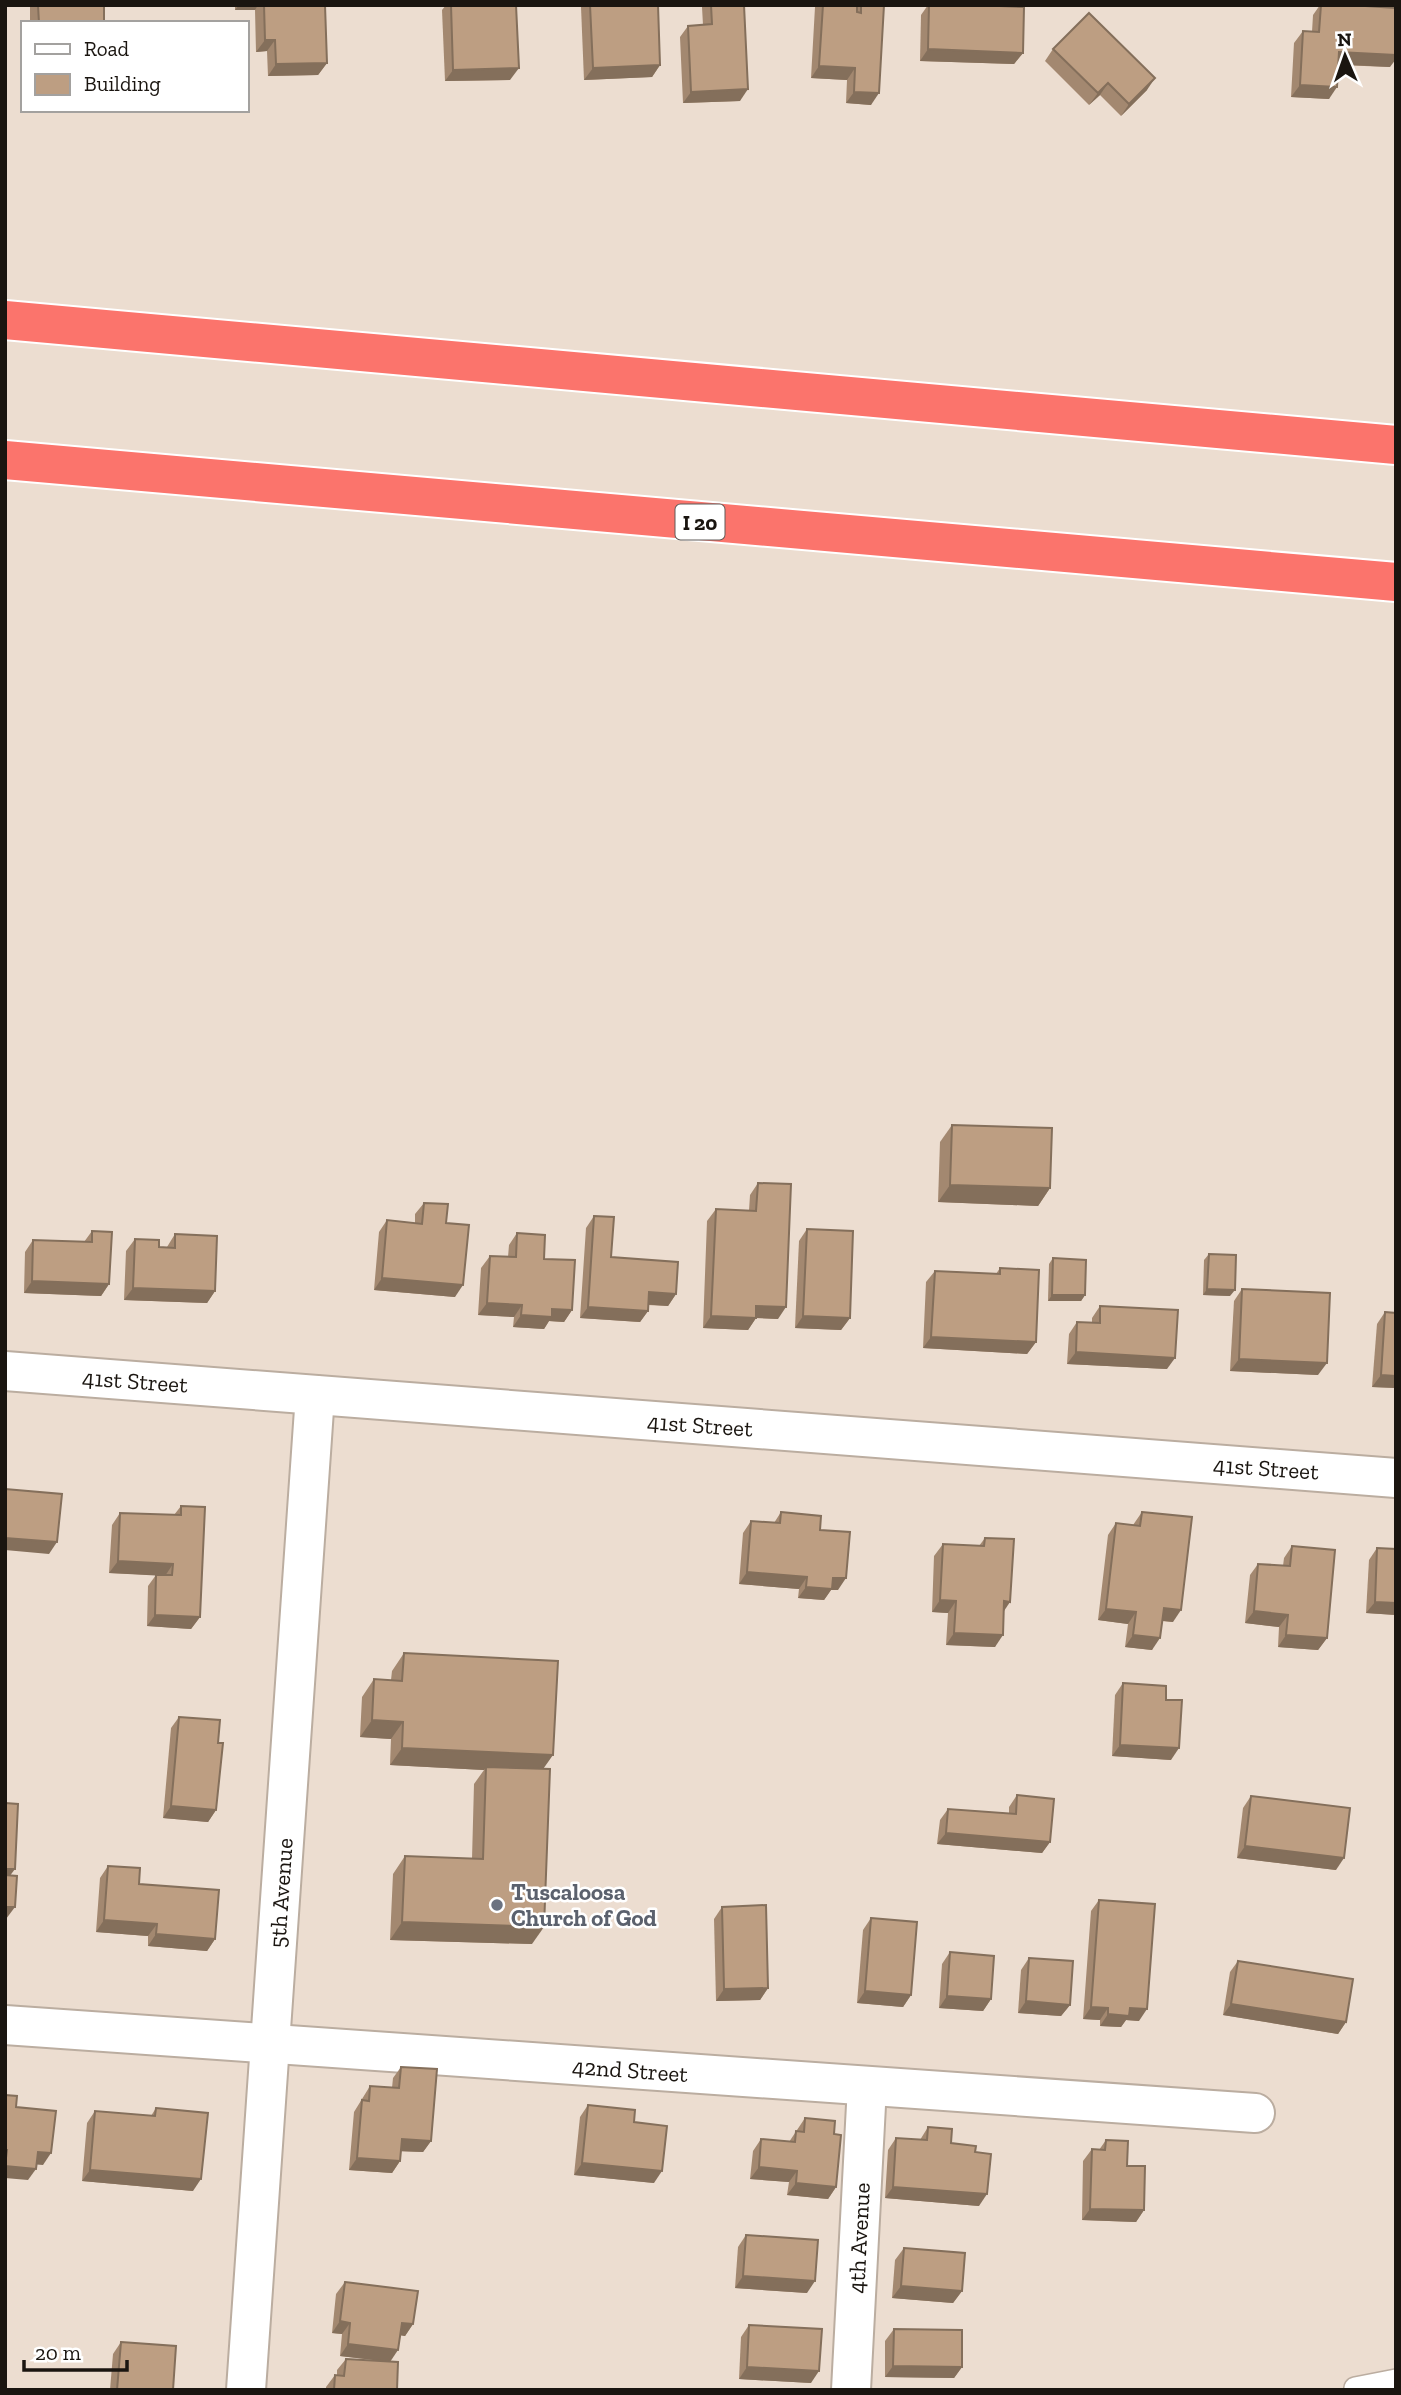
<svg xmlns="http://www.w3.org/2000/svg" width="1401" height="2395" font-family="'Zilla Slab',serif">
  <rect width="100%" height="100%" fill="#ecddd0"/>
  <g fill="none" stroke-linecap="round" stroke-linejoin="round">
    <defs>
      <polyline id="lane" points="1355,2388 1396,2380"/>
      <g id="street">
        <polyline points="5,1371 1396,1478"/>
        <polyline points="5,2025 1255,2113"/>
        <polyline points="246,2390 315,1395"/>
        <polyline points="851,2390 867,2086"/>
      </g>
      <g id="highway">
        <polyline points="5,320 1396,445"/>
        <polyline points="5,460 1396,582"/>
      </g>
    </defs>
    <use href="#lane" stroke="#bbada0" stroke-width="24"/>
    <use href="#street" stroke="#bbada0" stroke-width="42"/>
    <use href="#highway" stroke="#fff" stroke-width="42"/>
    <use href="#lane" stroke="#fff" stroke-width="21"/>
    <use href="#street" stroke="#fff" stroke-width="38"/>
    <use href="#highway" stroke="#fb746c" stroke-width="38"/>
  </g>
  <g fill="#a38870">
    <rect x="30" y="5" width="74" height="18"/>
    <polygon points="235,5 325,5 327,63 318,75 268,76 267,51 256,52 255,10 235,10"/>
    <polygon points="446,5 516,5 510,80 445,81 442,10"/>
    <polygon points="582,5 658,5 660,65 652,77 584,80 581,7"/>
    <polygon points="704,5 744,5 740,101 683,103 680,37 688,26 703,25 702,7"/>
    <polygon points="816,5 857,5 857,9 859,5 884,5 871,105 846,103 847,80 811,78 815,7"/>
    <polygon points="928,5 975,5 1023,53 1014,64 920,61 921,15"/>
    <polygon points="1320,5 1350,5 1390,67 1338,65 1329,99 1291,97 1294,43 1303,31 1312,32 1313,15"/>
    <polygon points="1053,49 1147,90 1121,116 1100,95 1089,105 1045,61"/>
    <polygon points="952,1125 1050,1188 1038,1206 938,1202 940,1142"/>
    <polygon points="758,1183 778,1319 756,1318 748,1330 703,1328 707,1221 716,1209 749,1211 750,1195"/>
    <polygon points="424,1203 446,1223 455,1297 374,1290 379,1232 387,1220 415,1223 415,1214"/>
    <polygon points="594,1216 611,1257 676,1294 668,1306 648,1305 648,1311 640,1322 580,1318 586,1228"/>
    <polygon points="807,1229 850,1318 841,1330 795,1328 799,1241"/>
    <polygon points="92,1231 109,1284 101,1296 24,1293 25,1252 33,1240 84,1242"/>
    <polygon points="517,1233 544,1259 572,1310 564,1322 549,1321 544,1329 513,1327 514,1317 478,1315 481,1268 490,1256 508,1257 509,1245"/>
    <polygon points="175,1234 215,1291 207,1303 124,1300 126,1251 135,1239 159,1247 167,1247"/>
    <polygon points="1209,1254 1230,1296 1203,1295 1204,1260"/>
    <polygon points="1053,1258 1085,1295 1081,1301 1048,1301 1049,1264"/>
    <polygon points="1000,1268 1036,1342 1027,1354 923,1348 926,1282 935,1271 996,1274"/>
    <polygon points="1242,1289 1318,1375 1230,1371 1234,1301"/>
    <polygon points="1100,1306 1167,1369 1067,1364 1069,1334 1077,1322 1092,1323 1092,1318"/>
    <polygon points="1385,1312 1396,1388 1372,1387 1377,1324"/>
    <polygon points="181,1506 200,1617 191,1629 147,1626 148,1586 156,1575 109,1573 112,1525 120,1513 174,1515"/>
    <polygon points="781,1512 820,1530 838,1590 831,1590 824,1600 798,1598 799,1589 739,1584 743,1533 751,1521 774,1523"/>
    <polygon points="1142,1512 1173,1622 1162,1621 1152,1650 1125,1647 1128,1624 1098,1620 1108,1535 1116,1523 1133,1525"/>
    <polygon points="985,1538 1004,1611 995,1647 946,1645 948,1613 932,1612 934,1556 943,1544 979,1546"/>
    <polygon points="1292,1546 1327,1638 1318,1650 1278,1647 1279,1627 1245,1623 1250,1575 1258,1564 1283,1566 1284,1558"/>
    <polygon points="1377,1548 1396,1615 1366,1613 1369,1560"/>
    <polygon points="404,1653 543,1769 532,1944 390,1940 393,1874 405,1856 472,1859 474,1784 484,1770 390,1765 391,1739 360,1737 362,1697 374,1679 391,1680 392,1671"/>
    <polygon points="1123,1683 1166,1700 1171,1760 1112,1756 1115,1695"/>
    <polygon points="179,1717 218,1743 216,1810 208,1822 163,1818 171,1728"/>
    <polygon points="1017,1795 1050,1842 1042,1853 937,1844 940,1820 948,1809 1009,1814 1009,1807"/>
    <polygon points="1251,1796 1336,1870 1237,1858 1243,1808"/>
    <polygon points="108,1866 139,1884 215,1939 207,1951 148,1946 148,1936 96,1932 100,1878"/>
    <polygon points="1099,1900 1139,2021 1126,2020 1121,2027 1100,2026 1100,2020 1083,2019 1091,1911"/>
    <polygon points="722,1907 768,1988 760,2000 716,2001 714,1919"/>
    <polygon points="871,1918 911,1995 903,2007 857,2003 863,1930"/>
    <polygon points="950,1952 991,1999 983,2011 939,2008 942,1964"/>
    <polygon points="1029,1958 1070,2005 1061,2016 1018,2013 1021,1970"/>
    <polygon points="1238,1961 1346,2022 1338,2034 1223,2015 1230,1972"/>
    <polygon points="401,2067 431,2141 423,2152 401,2151 400,2161 392,2173 349,2170 354,2112 370,2086 392,2088 393,2078"/>
    <polygon points="588,2105 634,2122 654,2183 574,2175 580,2117"/>
    <polygon points="156,2108 193,2191 82,2181 87,2123 95,2111 151,2116"/>
    <polygon points="805,2118 834,2134 836,2187 828,2199 787,2195 789,2182 750,2179 753,2151 761,2139 789,2142"/>
    <polygon points="928,2127 951,2143 975,2152 979,2206 885,2198 888,2150 896,2138 920,2140"/>
    <polygon points="1106,2140 1144,2210 1136,2222 1082,2220 1083,2161 1092,2149 1099,2150"/>
    <polygon points="746,2235 807,2293 735,2288 738,2247"/>
    <polygon points="904,2248 962,2291 953,2303 892,2298 895,2260"/>
    <polygon points="345,2282 413,2324 405,2336 400,2335 390,2361 397,2390 326,2390 326,2387 335,2375 337,2375 337,2370 346,2359 383,2361 340,2356 342,2334 332,2333 336,2294"/>
    <polygon points="749,2325 811,2383 739,2379 741,2337"/>
    <polygon points="894,2329 962,2367 954,2378 885,2377 885,2341"/>
    <polygon points="121,2342 173,2390 110,2390 113,2354"/>
  </g>
  <g fill="#846f5b">
    <polygon points="239,5 258,5 255,10 235,10"/>
    <polygon points="265,40 275,40 267,51 256,52"/>
    <polygon points="928,49 1023,53 1014,64 920,61"/>
    <polygon points="1339,52 1396,55 1396,59 1390,67 1331,64"/>
    <polygon points="327,63 318,75 268,76 276,64"/>
    <polygon points="660,65 652,77 584,80 593,68"/>
    <polygon points="819,66 855,68 847,80 811,78"/>
    <polygon points="519,68 510,80 445,81 453,70"/>
    <polygon points="1155,78 1147,90 1121,116 1129,104"/>
    <polygon points="1108,83 1100,95 1089,105 1098,93"/>
    <polygon points="1300,85 1337,87 1329,99 1291,97"/>
    <polygon points="748,89 740,101 683,103 691,92"/>
    <polygon points="854,92 879,93 871,105 846,103"/>
    <polygon points="950,1185 1050,1188 1038,1206 938,1202"/>
    <polygon points="382,1278 463,1285 455,1297 374,1290"/>
    <polygon points="32,1281 109,1284 101,1296 24,1293"/>
    <polygon points="133,1288 215,1291 207,1303 124,1300"/>
    <polygon points="1207,1289 1235,1290 1230,1296 1203,1295"/>
    <polygon points="649,1292 676,1294 668,1306 641,1304"/>
    <polygon points="1052,1295 1085,1295 1081,1301 1048,1301"/>
    <polygon points="487,1303 522,1305 514,1317 478,1315"/>
    <polygon points="756,1306 786,1307 778,1319 756,1318 748,1330 703,1328 711,1316"/>
    <polygon points="588,1307 648,1311 640,1322 580,1318"/>
    <polygon points="552,1309 572,1310 564,1322 549,1321 544,1329 513,1327 521,1315"/>
    <polygon points="803,1316 850,1318 841,1330 795,1328"/>
    <polygon points="931,1337 1036,1342 1027,1354 923,1348"/>
    <polygon points="1076,1352 1175,1358 1167,1369 1067,1364"/>
    <polygon points="1239,1359 1327,1363 1318,1375 1230,1371"/>
    <polygon points="1381,1375 1396,1376 1396,1388 1372,1387"/>
    <polygon points="5,1538 57,1542 49,1554 5,1550"/>
    <polygon points="118,1561 173,1564 165,1576 109,1573"/>
    <polygon points="747,1572 807,1577 799,1589 739,1584"/>
    <polygon points="833,1578 846,1578 838,1590 831,1590 824,1600 798,1598 806,1587"/>
    <polygon points="940,1600 956,1601 948,1613 932,1612"/>
    <polygon points="1004,1601 1010,1602 1002,1614"/>
    <polygon points="1375,1602 1396,1603 1396,1615 1366,1613"/>
    <polygon points="1164,1608 1181,1610 1173,1622 1155,1620"/>
    <polygon points="1106,1609 1136,1612 1128,1624 1098,1620"/>
    <polygon points="1254,1611 1288,1615 1279,1627 1245,1623"/>
    <polygon points="155,1615 200,1617 191,1629 147,1626"/>
    <polygon points="954,1633 1003,1635 995,1647 946,1645"/>
    <polygon points="1133,1635 1160,1638 1152,1650 1125,1647"/>
    <polygon points="1286,1635 1327,1638 1318,1650 1278,1647"/>
    <polygon points="372,1720 403,1722 391,1739 360,1737"/>
    <polygon points="1120,1745 1179,1748 1171,1760 1112,1756"/>
    <polygon points="402,1748 553,1755 541,1772 486,1767 484,1770 390,1765"/>
    <polygon points="171,1806 216,1810 208,1822 163,1818"/>
    <polygon points="946,1833 1050,1842 1042,1853 937,1844"/>
    <polygon points="1245,1846 1344,1858 1336,1870 1237,1858"/>
    <polygon points="5,1869 15,1869 6,1881 5,1881"/>
    <polygon points="5,1907 15,1907 6,1919 5,1919"/>
    <polygon points="104,1920 157,1924 148,1936 96,1932"/>
    <polygon points="402,1922 544,1927 532,1944 390,1940"/>
    <polygon points="156,1934 215,1939 207,1951 148,1946"/>
    <polygon points="768,1988 760,2000 716,2001 724,1989"/>
    <polygon points="865,1991 911,1995 903,2007 857,2003"/>
    <polygon points="947,1996 991,1999 983,2011 939,2008"/>
    <polygon points="1026,2001 1070,2005 1061,2016 1018,2013"/>
    <polygon points="1231,2004 1346,2022 1338,2034 1223,2015"/>
    <polygon points="1091,2007 1108,2008 1100,2020 1083,2019"/>
    <polygon points="1130,2008 1147,2009 1139,2021 1126,2020 1121,2027 1100,2026 1108,2014"/>
    <polygon points="402,2139 431,2141 423,2152 394,2151"/>
    <polygon points="38,2152 51,2153 43,2165 30,2164"/>
    <polygon points="357,2158 400,2161 392,2173 349,2170"/>
    <polygon points="582,2163 662,2171 654,2183 574,2175"/>
    <polygon points="5,2166 36,2169 28,2180 5,2178"/>
    <polygon points="759,2167 797,2171 789,2182 750,2179"/>
    <polygon points="90,2170 201,2179 193,2191 82,2181"/>
    <polygon points="796,2183 836,2187 828,2199 787,2195"/>
    <polygon points="893,2187 987,2194 979,2206 885,2198"/>
    <polygon points="1090,2209 1144,2210 1136,2222 1082,2220"/>
    <polygon points="743,2276 815,2281 807,2293 735,2288"/>
    <polygon points="901,2286 962,2291 953,2303 892,2298"/>
    <polygon points="340,2321 350,2323 342,2334 332,2333"/>
    <polygon points="402,2323 413,2324 405,2336 393,2334"/>
    <polygon points="348,2344 398,2350 390,2362 340,2356"/>
    <polygon points="893,2366 962,2367 954,2378 885,2377"/>
    <polygon points="747,2367 819,2371 811,2383 739,2379"/>
  </g>
  <g fill="#bd9e82" stroke="#846f5b" stroke-width="2">
    <polygon points="38,5 104,5 104,23 39,23"/>
    <polygon points="264,5 325,5 327,63 276,64 275,40 265,40"/>
    <polygon points="451,5 516,5 519,68 453,70"/>
    <polygon points="590,5 658,5 660,65 593,68"/>
    <polygon points="711,5 744,5 748,89 691,92 688,26 712,24"/>
    <polygon points="823,5 857,5 857,12 861,13 861,5 884,5 879,93 854,92 855,68 819,66"/>
    <polygon points="929,5 975,5 1024,7 1023,53 928,49"/>
    <polygon points="1321,5 1350,5 1396,8 1396,55 1339,52 1337,87 1300,85 1303,31 1319,32"/>
    <polygon points="1089,13 1155,78 1129,104 1108,83 1098,93 1053,49"/>
    <polygon points="952,1125 1052,1128 1050,1188 950,1185"/>
    <polygon points="758,1183 791,1184 786,1307 756,1306 756,1318 711,1316 716,1209 756,1211"/>
    <polygon points="424,1203 448,1204 446,1223 469,1225 463,1285 382,1278 387,1220 422,1224"/>
    <polygon points="594,1216 614,1217 611,1257 678,1262 676,1294 649,1292 648,1311 588,1307"/>
    <polygon points="807,1229 853,1231 850,1318 803,1316"/>
    <polygon points="92,1231 112,1232 109,1284 32,1281 33,1240 92,1242"/>
    <polygon points="517,1233 545,1235 544,1259 575,1260 572,1310 552,1309 552,1317 521,1315 522,1305 487,1303 490,1256 516,1257"/>
    <polygon points="175,1234 217,1236 215,1291 133,1288 135,1239 159,1240 159,1247 175,1248"/>
    <polygon points="1209,1254 1236,1255 1235,1290 1207,1289"/>
    <polygon points="1053,1258 1086,1260 1085,1295 1052,1295"/>
    <polygon points="1000,1268 1039,1270 1036,1342 931,1337 935,1271 1000,1274"/>
    <polygon points="1242,1289 1330,1293 1327,1363 1239,1359"/>
    <polygon points="1100,1306 1178,1310 1175,1358 1076,1352 1077,1322 1100,1323"/>
    <polygon points="1385,1312 1396,1313 1396,1376 1381,1375"/>
    <polygon points="5,1489 62,1494 57,1542 5,1538"/>
    <polygon points="181,1506 205,1507 200,1617 155,1615 156,1575 172,1575 173,1564 118,1561 120,1513 181,1515"/>
    <polygon points="781,1512 821,1516 820,1530 850,1532 846,1578 833,1578 832,1589 806,1587 807,1577 747,1572 751,1521 780,1523"/>
    <polygon points="1142,1512 1192,1517 1181,1610 1164,1608 1160,1638 1133,1635 1136,1612 1106,1609 1116,1523 1140,1526"/>
    <polygon points="985,1538 1014,1539 1010,1602 1004,1601 1003,1635 954,1633 956,1601 940,1600 943,1544 984,1546"/>
    <polygon points="1292,1546 1335,1550 1327,1638 1286,1635 1288,1615 1254,1611 1258,1564 1290,1566"/>
    <polygon points="1377,1548 1396,1549 1396,1603 1375,1602"/>
    <polygon points="404,1653 558,1661 553,1755 402,1748 403,1722 372,1720 374,1679 402,1681"/>
    <polygon points="1123,1683 1166,1686 1166,1700 1182,1700 1179,1748 1120,1745"/>
    <polygon points="179,1717 220,1720 218,1743 223,1743 216,1810 171,1806"/>
    <polygon points="486,1767 550,1769 544,1927 402,1922 405,1856 483,1859"/>
    <polygon points="1017,1795 1054,1799 1050,1842 946,1833 948,1809 1016,1814"/>
    <polygon points="1251,1796 1350,1808 1344,1858 1245,1846"/>
    <polygon points="5,1803 18,1804 15,1869 5,1869"/>
    <polygon points="108,1866 140,1868 139,1884 219,1890 215,1939 156,1934 157,1924 104,1920"/>
    <polygon points="5,1875 17,1876 15,1907 5,1907"/>
    <polygon points="1099,1900 1155,1904 1147,2009 1130,2008 1129,2016 1108,2014 1108,2008 1091,2007"/>
    <polygon points="766,1905 768,1988 724,1989 722,1907"/>
    <polygon points="871,1918 917,1922 911,1995 865,1991"/>
    <polygon points="950,1952 994,1956 991,1999 947,1996"/>
    <polygon points="1029,1958 1073,1961 1070,2005 1026,2001"/>
    <polygon points="1238,1961 1353,1979 1346,2022 1231,2004"/>
    <polygon points="401,2067 437,2069 431,2141 402,2139 400,2161 357,2158 362,2100 369,2101 370,2086 399,2088"/>
    <polygon points="5,2095 17,2096 16,2107 56,2111 51,2153 38,2152 36,2169 5,2166 7,2150 5,2150"/>
    <polygon points="588,2105 635,2110 634,2122 667,2126 662,2171 582,2163"/>
    <polygon points="156,2108 208,2113 201,2179 90,2170 95,2111 155,2116"/>
    <polygon points="805,2118 835,2121 834,2134 841,2135 836,2187 796,2183 797,2171 759,2167 761,2139 795,2142 796,2131 804,2132"/>
    <polygon points="928,2127 952,2129 951,2143 976,2146 975,2152 991,2154 987,2194 893,2187 896,2138 927,2140"/>
    <polygon points="1106,2140 1128,2141 1127,2166 1145,2166 1144,2210 1090,2209 1092,2149 1105,2150"/>
    <polygon points="746,2235 818,2240 815,2281 743,2276"/>
    <polygon points="904,2248 965,2253 962,2291 901,2286"/>
    <polygon points="345,2282 418,2291 413,2324 402,2323 398,2350 348,2344 350,2323 340,2321"/>
    <polygon points="749,2325 822,2329 819,2371 747,2367"/>
    <polygon points="894,2329 962,2330 962,2367 893,2366"/>
    <polygon points="121,2342 176,2346 173,2390 117,2390"/>
    <polygon points="346,2359 398,2362 397,2390 334,2390 335,2375 344,2376"/>
  </g>
  <circle fill="#6b7280" stroke="#fff" stroke-width="2.5" cx="497" cy="1905" r="7"/>
  <g text-anchor="middle" dominant-baseline="central" stroke-width="5" stroke-linejoin="round" paint-order="stroke">
    <rect fill="#fff" stroke="#5f5b58" stroke-width="2" x="675.5" y="504.5" width="49" height="35" rx="5"/>
    <g font-size="21" font-weight="bold" fill="#1a1510">
      <text x="700" y="522">I 20</text>
    </g>
    <g font-size="23" fill="#1a1510" stroke="#fff">
      <text transform="translate(135 1381) rotate(4)">41st Street</text>
      <text transform="translate(700 1425) rotate(4)">41st Street</text>
      <text transform="translate(1266 1468) rotate(4)">41st Street</text>
      <text transform="translate(281 1893) rotate(-86)">5th Avenue</text>
      <text transform="translate(630 2070) rotate(4)">42nd Street</text>
      <text transform="translate(859 2238) rotate(-87)">4th Avenue</text>
    </g>
    <g font-size="23" font-weight="bold" fill="#5b616d" stroke="#fff" text-anchor="start">
      <text x="511" y="1892">Tuscaloosa<tspan x="511" dy="26">Church of God</tspan></text>
    </g>
  </g>
  <rect width="1401" height="2395" fill="none" stroke="#1a1510" stroke-width="14"/>
  <rect x="21" y="21" width="228" height="91" fill="#ffffff" stroke="#a3a19f" stroke-width="2"/>
  <rect x="35" y="44" width="35" height="10" fill="#ffffff" stroke="#a3a19f" stroke-width="2"/>
  <text x="84" y="56" font-size="21" fill="#1a1510">Road</text>
  <rect x="35" y="74" width="35" height="21" fill="#bd9e82" stroke="#a3a19f" stroke-width="2"/>
  <text x="84" y="91" font-size="21" fill="#1a1510">Building</text>
  <g transform="translate(1345 56) rotate(358)" stroke="#ffffff" stroke-width="5" paint-order="stroke">
  <path d="M0-5L12 26L0 18L-12 26Z" fill="#1a1510"/>
  <text y="-10" font-size="19" font-weight="bold" text-anchor="middle" fill="#1a1510">N</text>
  </g>
  <path d="M24 2360v10h103v-10" fill="none" stroke="#1a1510" stroke-width="3.5"/>
  <text x="35" y="2360" font-size="21" fill="#1a1510" stroke="#ffffff" stroke-width="5" paint-order="stroke">20 m</text>
</svg>
